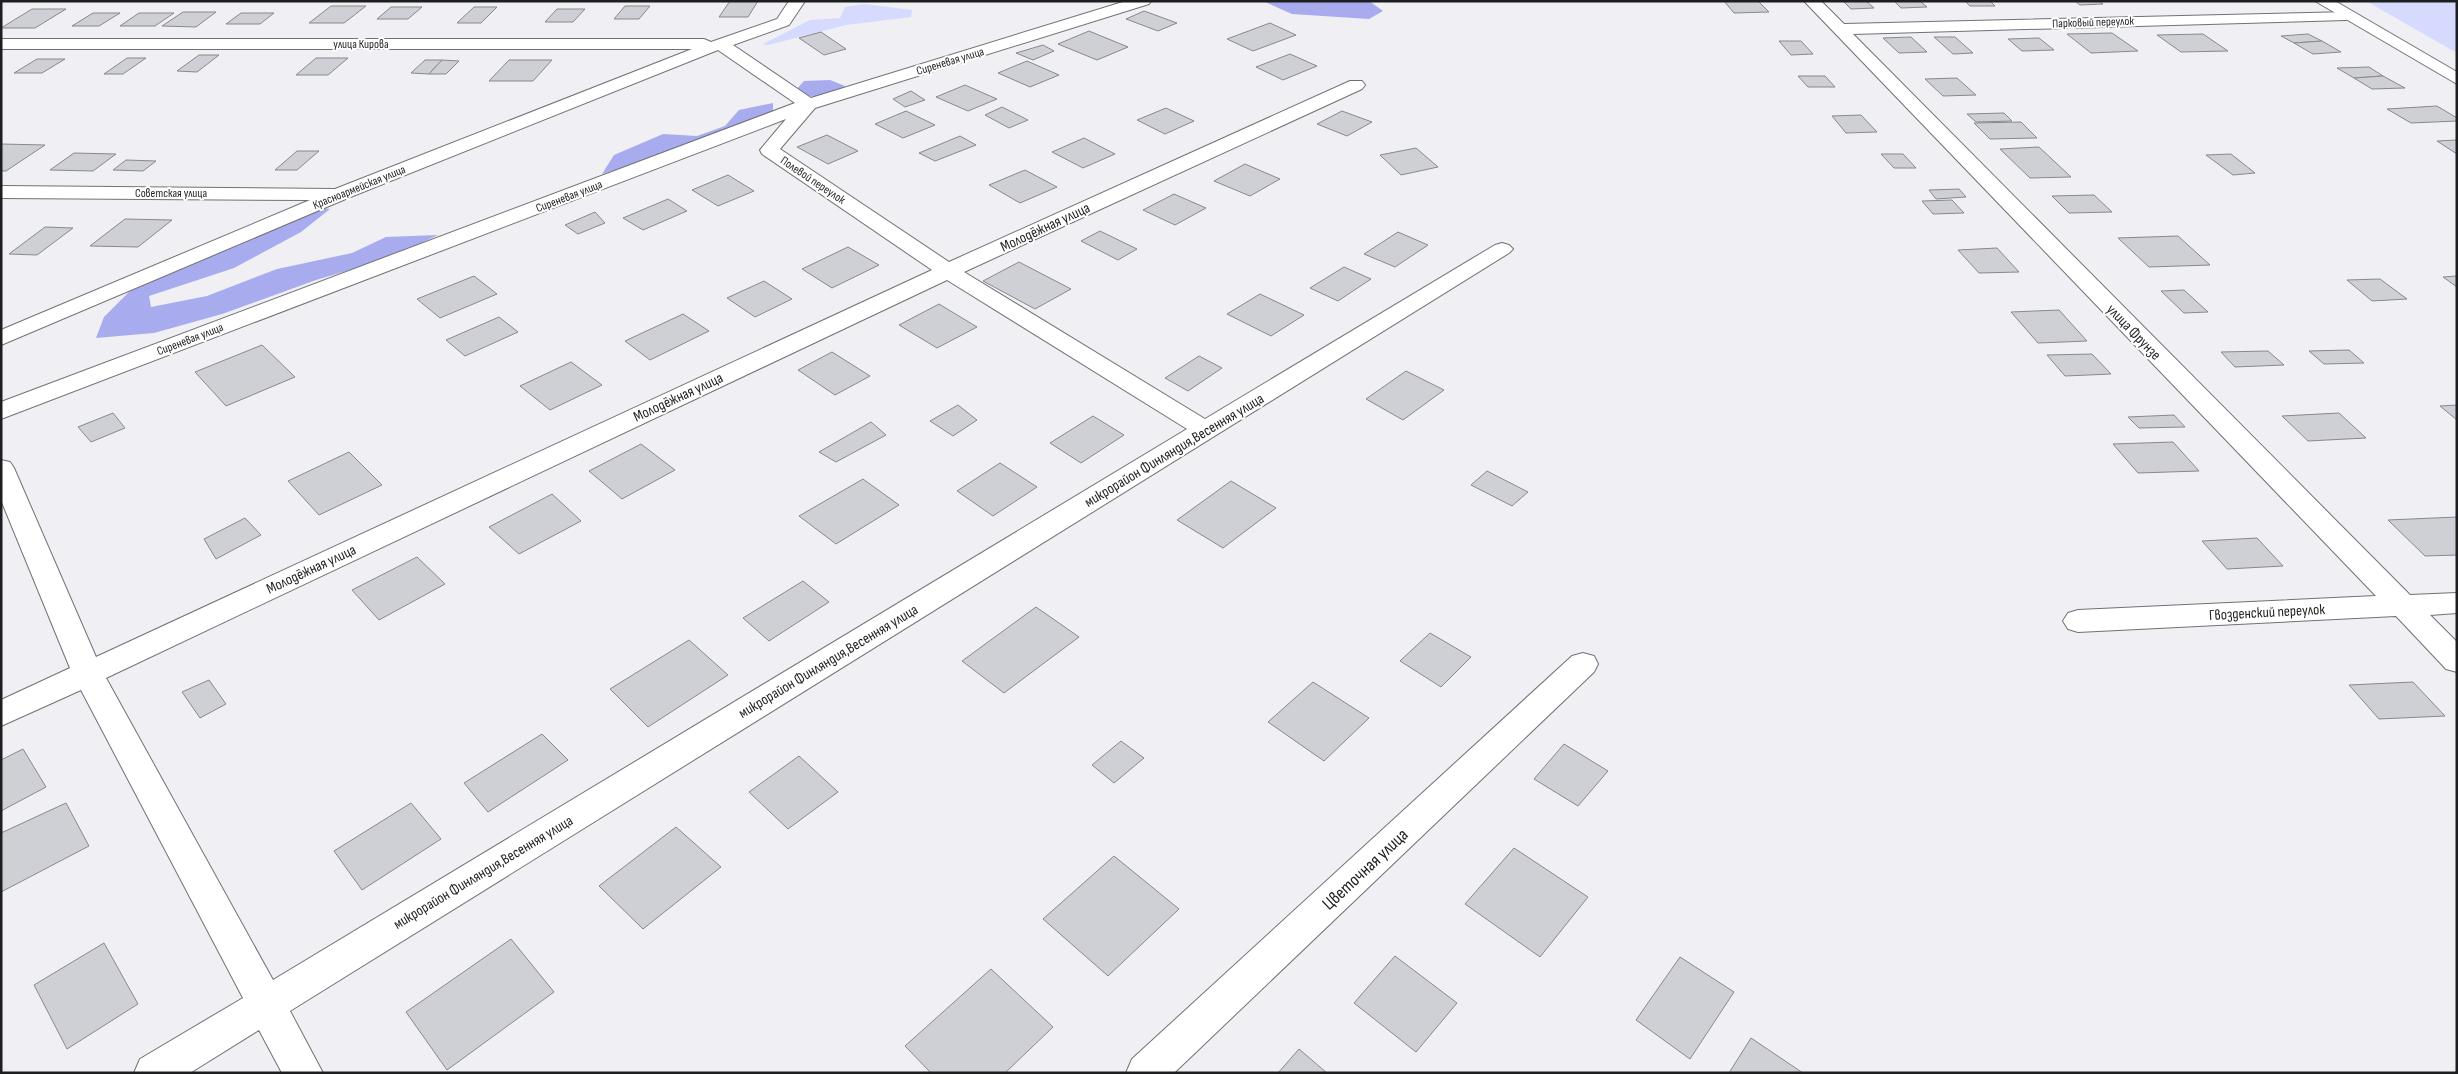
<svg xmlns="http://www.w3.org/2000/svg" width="2458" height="1074" viewBox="0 0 2458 1074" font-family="'Sofia Sans Condensed',sans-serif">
  <rect width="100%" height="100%" fill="#efeff4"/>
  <g fill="#d7daff">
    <path d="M2366,1H2457V53Z"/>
    <path d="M864,4L912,10L911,17L846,25L768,45L763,44L810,20L840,18L845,7Z"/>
  </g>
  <g fill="#a8acee">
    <path d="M1263,1H1369L1383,11L1369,19L1292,14Z"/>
    <path d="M830,80L845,86C829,101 813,99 795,91L804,81Z"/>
    <path d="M773,103V113L663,156L602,174L614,155L663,134L697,136L725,126L739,110Z"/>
    <path d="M314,207L330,209L301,232L234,268L149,296L151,307L207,296L277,269L352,253L386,237L438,235L390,258L316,280L222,314L154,333L96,338L104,317L131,290L238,238Z"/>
  </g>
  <g fill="#cfd0d5" stroke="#88898d">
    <path d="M730,1H758L748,17H719Z"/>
    <path d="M1724,1H1758L1769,12L1734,13Z"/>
    <path d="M1843,1H1866L1874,8L1851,9Z"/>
    <path d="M1894,1H1920L1927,7L1901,8Z"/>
    <path d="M1965,1H1990L1995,6H1970Z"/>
    <path d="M2075,1H2099L2103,4L2080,5Z"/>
    <path d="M331,6H366L344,23H309Z"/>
    <path d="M625,6H650L639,19H614Z"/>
    <path d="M391,7H422L408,19H377Z"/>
    <path d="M474,7H497L481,23H457Z"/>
    <path d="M32,9H66L35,28H1Z"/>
    <path d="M557,9H585L573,22H545Z"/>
    <path d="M1144,11L1177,23L1158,31L1126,19Z"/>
    <path d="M183,12H216L196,27L162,26Z"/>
    <path d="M93,13H120L99,26H72Z"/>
    <path d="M139,13H174L155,26H120Z"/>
    <path d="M241,13H274L260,24H226Z"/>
    <path d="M1270,23L1296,35L1253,51L1227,39Z"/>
    <path d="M1089,31L1128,47L1097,60L1058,44Z"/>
    <path d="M821,32L846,49L824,55L799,38Z"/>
    <path d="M2112,33L2138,51L2091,53L2067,34Z"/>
    <path d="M2203,34L2228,51L2181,52L2157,35Z"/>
    <path d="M2308,34L2322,41L2294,43L2281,36Z"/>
    <path d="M1911,37L1927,52L1899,53L1883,38Z"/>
    <path d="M1934,37H1955L1973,53L1953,54Z"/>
    <path d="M2039,38L2054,50L2022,51L2008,39Z"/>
    <path d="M1779,41H1801L1813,54L1791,55Z"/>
    <path d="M2322,41L2341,52L2313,54L2294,43Z"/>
    <path d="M1043,45L1054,51L1033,60L1016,53Z"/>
    <path d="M1290,54L1317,66L1283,80L1256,67Z"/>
    <path d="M199,55H219L197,72L177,71Z"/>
    <path d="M127,58H146L123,74H104Z"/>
    <path d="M316,58H348L328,75H296Z"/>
    <path d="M37,59H65L42,73H14Z"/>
    <path d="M425,60H442L429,74L411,73Z"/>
    <path d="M442,60L459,61L446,74H429Z"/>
    <path d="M509,60H552L533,81H489Z"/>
    <path d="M1027,61L1059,75L1030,87L998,73Z"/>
    <path d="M2369,67L2383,76L2354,78L2337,68Z"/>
    <path d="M1798,76H1825L1835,87H1808Z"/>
    <path d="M2383,76L2405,88L2372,89L2354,78Z"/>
    <path d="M1957,78L1976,95L1943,96L1925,79Z"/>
    <path d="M965,85L997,99L968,111L936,97Z"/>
    <path d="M911,91L925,100L905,107L893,99Z"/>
    <path d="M2437,106L2457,118V121L2411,123L2387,109Z"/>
    <path d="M1002,107L1028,120L1009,128L985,115Z"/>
    <path d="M1166,108L1194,121L1165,134L1137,120Z"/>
    <path d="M906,111L935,125L903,138L875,124Z"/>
    <path d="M1342,111L1372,122L1347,136L1317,124Z"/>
    <path d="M2004,113L2012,121L1976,122L1967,114Z"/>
    <path d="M1861,115L1877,132L1846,133L1832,116Z"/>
    <path d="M2021,122L2037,138L1990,139L1974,123Z"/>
    <path d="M827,135L858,151L828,164L797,147Z"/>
    <path d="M960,136L976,145L935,161L919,153Z"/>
    <path d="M1084,138L1115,154L1083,168L1052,152Z"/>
    <path d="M2457,140V154L2437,141Z"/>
    <path d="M1,144L45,145L6,171H1Z"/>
    <path d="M2039,147L2071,177L2030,178L2000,149Z"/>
    <path d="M1416,148L1438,167L1401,175L1380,155Z"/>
    <path d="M297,151H319L297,170H275Z"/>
    <path d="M74,153L116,154L93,171L50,170Z"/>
    <path d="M1881,154H1903L1916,168H1894Z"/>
    <path d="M2231,154L2255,173L2233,175L2206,155Z"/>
    <path d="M126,160L156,161L143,171L113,170Z"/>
    <path d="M1245,164L1280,179L1250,196L1214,181Z"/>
    <path d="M1025,170L1057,187L1020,203L989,185Z"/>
    <path d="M728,175L754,191L718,206L692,190Z"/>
    <path d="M1959,189L1966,197L1936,199L1929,190Z"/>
    <path d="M1174,194L1206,208L1175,225L1143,210Z"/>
    <path d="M2094,195L2112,212L2069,213L2052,196Z"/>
    <path d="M668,199L687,211L643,230L623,218Z"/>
    <path d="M1952,200L1964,213L1933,214L1922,201Z"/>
    <path d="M595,212L605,223L578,234L565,225Z"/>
    <path d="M125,219L172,220L138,247L90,246Z"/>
    <path d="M45,227L73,228L37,255L9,254Z"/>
    <path d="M1100,231L1137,249L1118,260L1081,241Z"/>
    <path d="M1398,232L1428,245L1395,267L1364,254Z"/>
    <path d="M2178,236L2210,265L2149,267L2118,238Z"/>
    <path d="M848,247L879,265L832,288L802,269Z"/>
    <path d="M1997,248L2019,272L1979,273L1958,250Z"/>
    <path d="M1019,262L1071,289L1035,309L983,281Z"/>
    <path d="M1344,267L1371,279L1338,301L1310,288Z"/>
    <path d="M474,276L497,294L440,318L417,299Z"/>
    <path d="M2457,276V287L2443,277Z"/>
    <path d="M2380,279L2407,299L2372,301L2347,280Z"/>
    <path d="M764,281L792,299L755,317L727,298Z"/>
    <path d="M2184,290L2208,312L2184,313L2161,291Z"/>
    <path d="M1260,294L1304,315L1271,336L1227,314Z"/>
    <path d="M939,304L977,327L937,348L899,325Z"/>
    <path d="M2059,310L2087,341L2038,343L2011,312Z"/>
    <path d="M683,314L709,331L650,360L625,341Z"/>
    <path d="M499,317L518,332L465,356L446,340Z"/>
    <path d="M262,345L295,377L226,406L195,372Z"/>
    <path d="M2349,350L2364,363L2324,364L2309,351Z"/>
    <path d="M2268,351L2284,365L2235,367L2221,352Z"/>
    <path d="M832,352L870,376L835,395L798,370Z"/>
    <path d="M2092,354L2111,374L2065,376L2047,355Z"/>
    <path d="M1199,356L1222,368L1188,391L1165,378Z"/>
    <path d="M571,362L602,385L550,410L520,386Z"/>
    <path d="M1406,371L1444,390L1403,420L1366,399Z"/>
    <path d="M958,405L977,420L953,436L930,421Z"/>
    <path d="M2457,405V420L2440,406Z"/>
    <path d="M113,413L125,428L91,442L78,427Z"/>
    <path d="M2339,413L2366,438L2308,441L2282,416Z"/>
    <path d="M2174,415L2185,427L2139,428L2128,417Z"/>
    <path d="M1093,416L1124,435L1081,463L1050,443Z"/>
    <path d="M871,422L886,435L836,462L819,452Z"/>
    <path d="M2173,442L2199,471L2138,473L2113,444Z"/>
    <path d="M641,444L675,470L622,499L589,471Z"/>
    <path d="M349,452L382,485L319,515L288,481Z"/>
    <path d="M1000,463L1037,487L993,516L957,491Z"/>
    <path d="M1487,471L1528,492L1512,506L1471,485Z"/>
    <path d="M863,479L899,505L836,544L799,516Z"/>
    <path d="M1231,481L1276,508L1223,548L1177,520Z"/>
    <path d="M552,494L581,521L519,554L489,527Z"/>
    <path d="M2457,517V555L2425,556L2388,520Z"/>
    <path d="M245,518L261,535L216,559L204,539Z"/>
    <path d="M2257,538L2283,566L2227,569L2202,541Z"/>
    <path d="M417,557L445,584L379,620L352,590Z"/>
    <path d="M803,581L829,602L769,641L743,618Z"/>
    <path d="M1036,607L1079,637L1004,693L962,661Z"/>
    <path d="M1430,633L1471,657L1441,687L1400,661Z"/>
    <path d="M689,640L728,675L648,727L610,689Z"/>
    <path d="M209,680L226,704L200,718L182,692Z"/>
    <path d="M1313,682L1369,718L1324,761L1268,722Z"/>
    <path d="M2413,682L2445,716L2379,719L2349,685Z"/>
    <path d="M542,734L568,760L488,812L464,783Z"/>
    <path d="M1121,741L1144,758L1114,783L1092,765Z"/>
    <path d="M1564,744L1608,771L1578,806L1534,779Z"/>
    <path d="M23,749L46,787L1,811V760Z"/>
    <path d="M799,756L838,792L788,829L749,792Z"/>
    <path d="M66,803L89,846L1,892V833Z"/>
    <path d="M411,803L441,839L362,890L334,851Z"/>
    <path d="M676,827L721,867L643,929L599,886Z"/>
    <path d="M1514,848L1588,897L1540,957L1465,904Z"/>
    <path d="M1114,856L1179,909L1108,976L1043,919Z"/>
    <path d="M511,939L554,992L447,1070L406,1012Z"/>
    <path d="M104,943L138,1004L67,1049L34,985Z"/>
    <path d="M1395,956L1457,1003L1416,1052L1354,1003Z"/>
    <path d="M1680,957L1734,992L1690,1059L1636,1020Z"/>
    <path d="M991,969L1053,1027L1005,1073H931L905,1046Z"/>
    <path d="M1751,1038L1803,1073H1729Z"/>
    <path d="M1299,1049L1327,1073H1278Z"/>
  </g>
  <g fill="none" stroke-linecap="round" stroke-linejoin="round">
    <g stroke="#717175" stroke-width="2">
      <g id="minor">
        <path d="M789,1H805L789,25L733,45L811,98L1126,1H1151L1149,4L815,108L780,149L949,262L1350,81H1362L1365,85L1362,89L964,272L1205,419L1495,245L1502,243L1509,245L1513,249L1509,253L290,1011L323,1073H282L259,1030L190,1073H134L140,1059L243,998L81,690L1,726V700L70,668L1,500V460L10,462L14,468L96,657L932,270L762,154L760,150L786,119L1,419V402L795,103L718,50L348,198L1,345V330L310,200L1,198V186L335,189L692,49H1V39H704L711,42L777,19ZM947,280L1187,429L273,980L106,678Z"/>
        <path d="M1804,1H1821L1844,24L2352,12L2354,15L2346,20L1853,34L2410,595L2457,593V613L2430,615L2457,642V672L2446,669L2396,616L2078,632L2068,629L2063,621L2068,613L2078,610L2376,596Z"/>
        <path d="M1583,653L1594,656L1598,664L1594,672L1174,1073H1126L1132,1059L1572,656Z"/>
      </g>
    </g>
    <g stroke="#717175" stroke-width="2">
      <path id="major" d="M2315,1H2335L2457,72V84Z"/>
    </g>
    <use href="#minor" fill="#fff" fill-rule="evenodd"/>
    <use href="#major" fill="#fff" fill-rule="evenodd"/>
  </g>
  <g text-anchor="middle" stroke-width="4" stroke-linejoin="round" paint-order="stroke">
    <g font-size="12" fill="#1d1e1f" stroke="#fff">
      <text transform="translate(2093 22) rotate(-2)" y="4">Парковый переулок</text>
      <text x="361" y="48">улица Кирова</text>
      <text transform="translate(950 61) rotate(-17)" y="4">Сиреневая улица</text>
      <text transform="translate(813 180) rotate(34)" y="4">Полевой переулок</text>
      <text transform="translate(359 187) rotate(-22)" y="4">Красноармейская улица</text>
      <text x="171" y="197">Советская улица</text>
      <text transform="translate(569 196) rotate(-21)" y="4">Сиреневая улица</text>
      <text transform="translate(190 339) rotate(-21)" y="4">Сиреневая улица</text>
    </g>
    <g font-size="15" fill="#1d1e1f" stroke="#fff">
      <text transform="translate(1045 227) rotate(-25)" y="5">Молодёжная улица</text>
      <text transform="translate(2134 332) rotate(46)" y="5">улица Фрунзе</text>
      <text transform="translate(678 397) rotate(-25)" y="5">Молодёжная улица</text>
      <text transform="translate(1174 450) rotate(-31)" y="5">микрорайон Финляндия,Весенняя улица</text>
      <text transform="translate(311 569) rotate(-25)" y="5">Молодёжная улица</text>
      <text transform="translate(2267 612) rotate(-3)" y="5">Гвозденский переулок</text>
      <text transform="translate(828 661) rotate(-31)" y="5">микрорайон Финляндия,Весенняя улица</text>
      <text transform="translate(483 872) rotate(-31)" y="5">микрорайон Финляндия,Весенняя улица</text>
    </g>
    <g font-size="18" fill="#1d1e1f" stroke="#fff">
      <text transform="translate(1365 869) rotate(-43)" y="6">Цветочная улица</text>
    </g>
  </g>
  <rect width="2458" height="1074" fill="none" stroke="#1d1e1f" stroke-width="5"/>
</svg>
